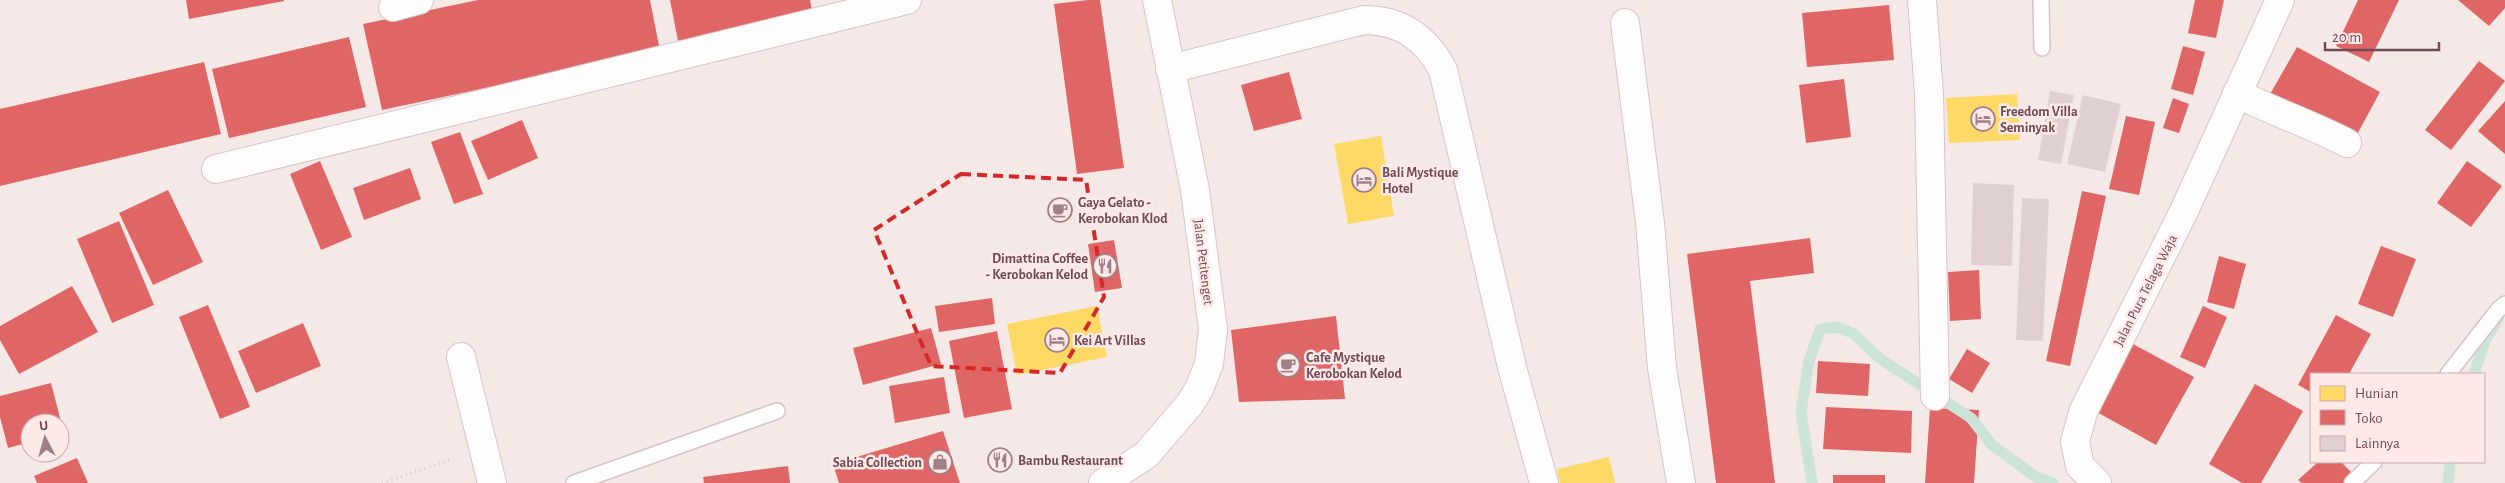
<svg xmlns="http://www.w3.org/2000/svg" width="2505" height="483" viewBox="0 0 2505 483" font-family="'Alegreya Sans',sans-serif">
  <rect width="100%" height="100%" fill="#f5e9e8"/>
  <g fill="#ffd966">
    <path d="M2017,94L2020,140L1949,143L1946,98Z"/>
    <path d="M1381,136L1394,216L1348,224L1334,144Z"/>
    <path d="M1097,306L1107,357L1017,375L1007,324Z"/>
    <path d="M1609,457L1615,483H1560L1557,469Z"/>
  </g>
  <g fill="#e06666">
    <path d="M186,0H284V1L189,19Z"/>
    <path d="M478,0H650L660,51L382,110L363,24Z"/>
    <path d="M670,0H810L813,15L678,41Z"/>
    <path d="M1088,0H1100L1124,168L1077,174L1054,4Z"/>
    <path d="M2195,0H2224L2216,38L2188,33Z"/>
    <path d="M2358,0H2399L2369,62L2336,46Z"/>
    <path d="M2458,0H2505V8L2489,26Z"/>
    <path d="M1889,5L1894,60L1807,67L1802,13Z"/>
    <path d="M349,37L366,107L229,138L212,69Z"/>
    <path d="M2183,46L2205,52L2193,95L2171,89Z"/>
    <path d="M2297,47L2380,92L2354,140L2270,94Z"/>
    <path d="M2479,61L2505,81L2451,150L2425,130Z"/>
    <path d="M204,62L221,134L0,186V109Z"/>
    <path d="M1289,72L1302,119L1254,131L1241,85Z"/>
    <path d="M1844,79L1851,137L1806,143L1799,85Z"/>
    <path d="M2173,98L2189,104L2179,133L2163,128Z"/>
    <path d="M2505,101V154L2478,131Z"/>
    <path d="M2126,116L2155,122L2139,195L2109,189Z"/>
    <path d="M522,120L538,158L488,180L471,141Z"/>
    <path d="M460,132L483,194L454,204L431,142Z"/>
    <path d="M320,161L352,237L321,250L290,174Z"/>
    <path d="M2467,161L2502,186L2471,227L2437,203Z"/>
    <path d="M410,168L421,199L364,220L353,188Z"/>
    <path d="M168,190L203,262L153,285L119,213Z"/>
    <path d="M2082,191L2106,196L2070,366L2046,361Z"/>
    <path d="M119,221L154,305L112,323L77,239Z"/>
    <path d="M1810,238L1814,273L1750,281L1775,483H1716L1687,254Z"/>
    <path d="M1114,240L1122,288L1095,292L1088,244Z"/>
    <path d="M2381,246L2416,259L2393,317L2358,304Z"/>
    <path d="M2219,256L2246,264L2234,309L2207,302Z"/>
    <path d="M1979,270L1981,319L1950,321L1948,272Z"/>
    <path d="M72,286L98,332L19,374L0,340V326Z"/>
    <path d="M992,298L995,324L939,332L935,306Z"/>
    <path d="M208,305L250,407L220,419L179,317Z"/>
    <path d="M2203,306L2227,317L2205,368L2180,357Z"/>
    <path d="M2336,315L2371,334L2349,374H2311V392L2298,385Z"/>
    <path d="M1336,316L1345,399L1239,402L1231,330Z"/>
    <path d="M303,323L321,366L256,393L238,351Z"/>
    <path d="M931,328L941,364L863,385L853,348Z"/>
    <path d="M997,331L1012,409L964,418L949,341Z"/>
    <path d="M2133,344L2194,377L2156,445L2095,411Z"/>
    <path d="M1967,349L1990,363L1972,393L1949,379Z"/>
    <path d="M1818,361L1870,364L1868,396L1816,393Z"/>
    <path d="M944,377L950,413L895,423L889,386Z"/>
    <path d="M51,383L64,433L60,434V423H30V442L8,448L0,417V396Z"/>
    <path d="M2255,384L2303,411L2261,483H2242L2209,464Z"/>
    <path d="M1826,407L1912,411L1911,453L1823,449Z"/>
    <path d="M1930,408L1979,410L1974,483H1925Z"/>
    <path d="M943,431L960,483H839L833,464Z"/>
    <path d="M77,458L88,483H37L34,476Z"/>
    <path d="M2318,462H2341L2356,477L2350,483H2302L2298,480Z"/>
    <path d="M788,466L790,483H704L703,477Z"/>
    <rect x="1833" y="475" width="52" height="8"/>
  </g>
  <g fill="none" stroke-linecap="round" stroke-linejoin="round">
    <g stroke="#cbe4d7" stroke-width="11">
      <path d="M2474,374L2485,341L2498,319"/>
      <path d="M1812,483L1801,412L1809,361L1820,329L1838,327L1854,334L1879,358L1971,418L1992,445L2036,477L2053,483"/>
      <path d="M2448,483L2450,462"/>
    </g>
  </g>
  <g fill="#e1d0d2">
    <path d="M2050,91L2074,95L2061,164L2038,160Z"/>
    <path d="M2083,95L2121,104L2105,172L2067,164Z"/>
    <path d="M1973,183L2014,185L2012,266L1971,265Z"/>
    <path d="M2022,198L2049,199L2043,341L2016,340Z"/>
  </g>
  <g fill="none" stroke-linecap="round" stroke-linejoin="round">
    <g stroke="#d3c4c6" stroke-width="18">
      <g id="service">
        <path d="M2041,0L2042,48"/>
        <path d="M2448,374L2498,310L2505,304"/>
        <path d="M574,483L777,411"/>
        <path d="M2352,483L2374,462"/>
      </g>
    </g>
    <g stroke="#d3c4c6" stroke-width="30">
      <g id="minor">
        <path d="M1922,0L1929,94L1935,396"/>
        <path d="M393,7L419,0"/>
        <path d="M1625,23L1650,223L1662,368L1681,483"/>
        <path d="M1170,69L1364,20C1401,20 1426,38 1443,70L1512,367L1544,483"/>
        <path d="M2237,93C2273,112 2311,124 2347,143"/>
        <path d="M216,169L907,0"/>
        <path d="M461,357L492,483"/>
        <path d="M2097,483L2080,466L2075,442L2083,412L2184,211L2280,0"/>
      </g>
    </g>
    <g stroke="#d6c5c6" stroke-width="30">
      <path id="secondary" d="M1103,483L1146,455L1189,405L1199,389L1209,364L1213,329L1195,190L1157,0"/>
    </g>
    <path stroke="#d5cacc" stroke-width="3" stroke-dasharray="1 4" stroke-linecap="butt" d="M382,483L452,459"/>
    <use href="#service" stroke="#fefcfc" stroke-width="15"/>
    <use href="#minor" stroke="#fefcfc" stroke-width="28"/>
    <use href="#secondary" stroke="#fefcfc" stroke-width="28"/>
  </g>
  <path fill="none" stroke="#d62828" stroke-width="4" stroke-dasharray="10 6" stroke-linejoin="round" d="M961,174L1086,180L1104,297L1060,373L931,366L874,230Z"/>
  <defs>
    <g id="hotel-ring" transform="scale(1.25)"><circle r="9.5" fill="#fee9e9" stroke="#9f8287" stroke-width="1.5"/><path d="M-6-4.5h1.5V1H6V5H4.5V3h-9V5H-6ZM-4 0a1.8 1.8 0 1 1 3.6 0ZM.5 0V-2.5h3Q6-2.5 6 0Z" fill="#9f8287"/></g>
    <g id="cafe-ring" transform="scale(1.25)"><circle r="9.5" fill="#fee9e9" stroke="#9f8287" stroke-width="1.5"/><path d="M-5.5-4.5H6V0H3Q3 3.5 0 3.5H-2.5Q-5.5 3.5-5.5 0ZM3-3.2v2h1.7v-2ZM-6 4.5H4V6H-6Z" fill="#9f8287"/></g>
    <g id="restaurant-ring" transform="scale(1.25)"><circle r="9.5" fill="#fee9e9" stroke="#9f8287" stroke-width="1.5"/><path d="M-5-6h1v4h1v-4h1v4h1v-4h1v5L-1.5 .5V6h-2V.5L-5-1ZM5-6V6H3V1.5H1.5Q1.5-4 5-6Z" fill="#9f8287"/></g>
    <g id="shop-ring" transform="scale(1.25)"><circle r="9.5" fill="#fee9e9" stroke="#9f8287" stroke-width="1.5"/><path d="M-5-2.5h2.3a2.7 3.5 0 0 1 5.4 0H5L5.5 6h-11ZM-1.5-2.5h3a1.5 2.3 0 0 0-3 0Z" fill="#9f8287"/></g>
  </defs>
  <g fill-rule="evenodd">
    <use href="#hotel-ring" x="1983" y="119"/>
    <use href="#hotel-ring" x="1364" y="180"/>
    <use href="#cafe-ring" x="1060" y="210"/>
    <use href="#restaurant-ring" x="1105" y="266"/>
    <use href="#hotel-ring" x="1057" y="340"/>
    <use href="#cafe-ring" x="1288" y="365"/>
    <use href="#restaurant-ring" x="1000" y="460"/>
    <use href="#shop-ring" x="940" y="462"/>
  </g>
  <g text-anchor="middle" stroke-width="5" stroke-linejoin="round" paint-order="stroke">
    <g font-size="14" font-weight="bold" fill="#714b53" stroke="#fee9e9" text-anchor="start">
      <text x="2000" y="116">Freedom Villa<tspan x="2000" dy="16">Seminyak</tspan></text>
      <text x="1382" y="177">Bali Mystique<tspan x="1382" dy="16">Hotel</tspan></text>
      <text x="1078" y="207">Gaya Gelato -<tspan x="1078" dy="16">Kerobokan Klod</tspan></text>
      <text x="1088" y="263" text-anchor="end">Dimattina Coffee<tspan x="1088" dy="16">- Kerobokan Kelod</tspan></text>
      <text x="1074" y="345">Kei Art Villas</text>
      <text x="1306" y="362">Cafe Mystique<tspan x="1306" dy="16">Kerobokan Kelod</tspan></text>
      <text x="1018" y="465">Bambu Restaurant</text>
      <text x="922" y="467" text-anchor="end">Sabia Collection</text>
    </g>
    <g font-size="14" fill="#714b53" stroke="#fee9e9">
      <text transform="translate(1204 262) rotate(83)" y="5">Jalan Petitenget</text>
      <text transform="translate(2145 290) rotate(-63)" y="5">Jalan Pura Telaga Waja</text>
    </g>
  </g>
  <rect x="2310" y="373" width="175" height="90" fill="#fee9e9" stroke="#c6aaad"/>
  <rect x="2320" y="386" width="25" height="15" fill="#ffd966" stroke="#c6aaad"/>
  <text x="2355" y="398" font-size="15" fill="#714b53">Hunian</text>
  <rect x="2320" y="410" width="25" height="15" fill="#e06666" stroke="#c6aaad"/>
  <text x="2355" y="423" font-size="15" fill="#714b53">Toko</text>
  <rect x="2320" y="436" width="25" height="15" fill="#e1d0d2" stroke="#c6aaad"/>
  <text x="2355" y="448" font-size="15" fill="#714b53">Lainnya</text>
  <g transform="translate(45 438) rotate(354)"><circle r="24" fill="#fee9e9" stroke="#c6aaad"/>
  <path d="M0-4L9 19L0 12L-9 19Z" fill="#9f8287"/>
  <text y="-8" font-size="14" font-weight="bold" text-anchor="middle" fill="#714b53">U</text>
  </g>
  <path d="M2325 42v8h114v-8" fill="none" stroke="#714b53" stroke-width="2.5"/>
  <text x="2332" y="42" font-size="15" fill="#714b53" stroke="#fee9e9" stroke-width="4" paint-order="stroke">20 m</text>
</svg>
